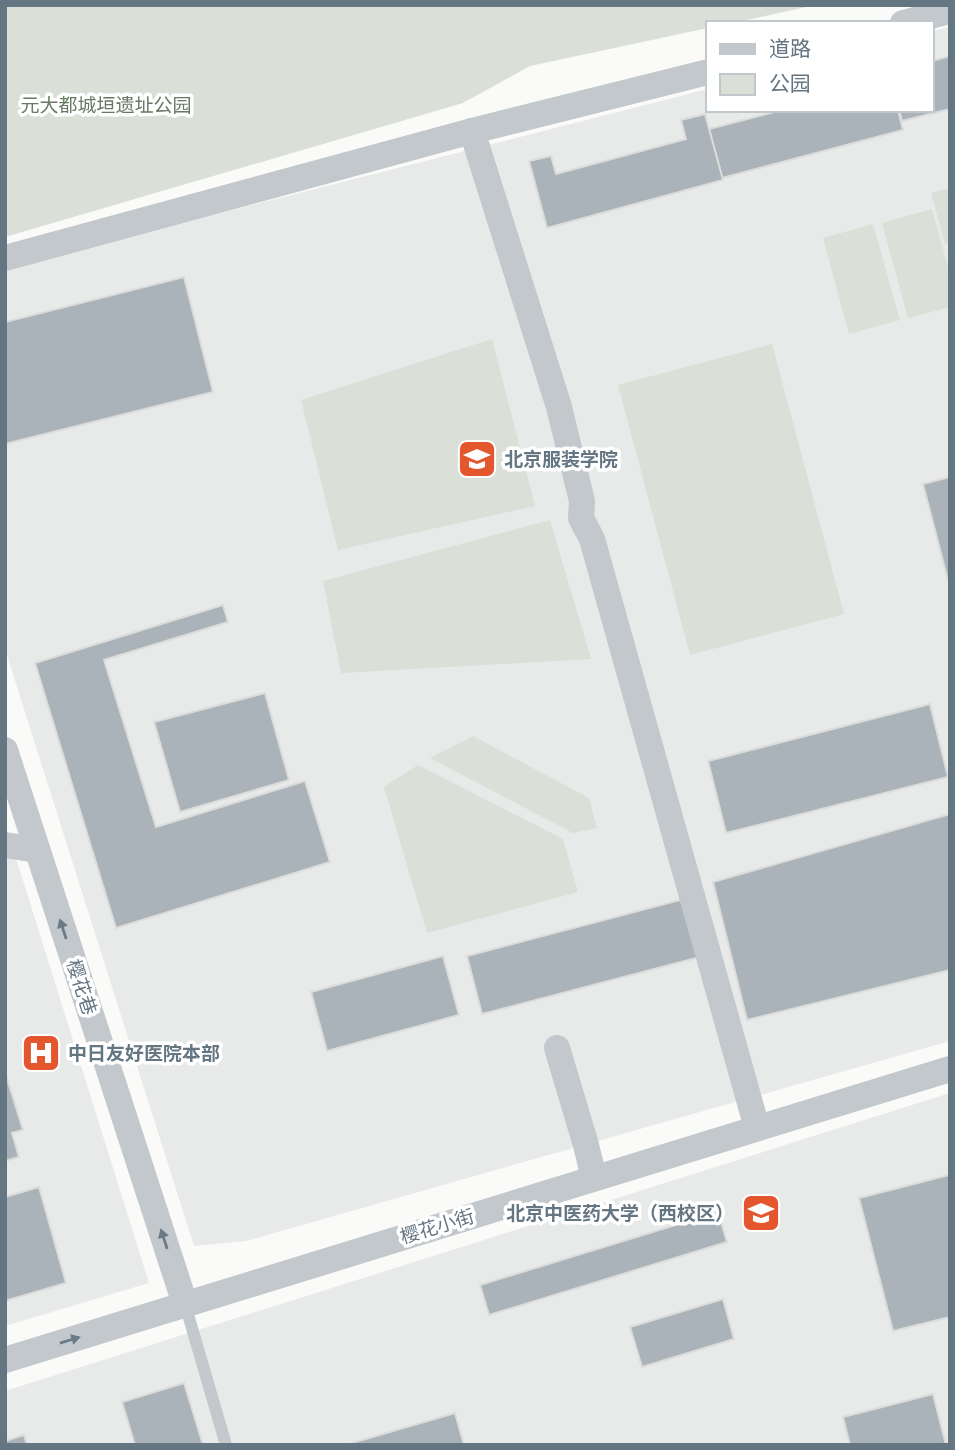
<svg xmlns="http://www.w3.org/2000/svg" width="955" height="1450" viewBox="0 0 955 1450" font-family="'DejaVu Sans','Noto Sans SC',sans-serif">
  <rect width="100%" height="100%" fill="#fafaf8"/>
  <g fill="#e8e9e9">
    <path d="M950,27V1041L246,1241L194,1246L5,649V268L708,89V110H932V31Z"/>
    <path d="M5,823L149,1283L5,1326Z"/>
    <path d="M950,1093V1445H5V1391Z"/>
  </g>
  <g fill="#dadfd7">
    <path d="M5,5H815L733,23H708V28L530,66L463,103L5,237Z"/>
    <path d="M950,188V242L945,244L931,193Z"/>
    <path d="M932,209L950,274V307L908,318L882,223Z"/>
    <path d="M873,224L900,320L849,334L823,238Z"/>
    <path d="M492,339L535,506L338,550L301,400Z"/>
    <path d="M772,344L844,614L690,655L618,385Z"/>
    <path d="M550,520L591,659L341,673L323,581Z"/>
    <path d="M473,736L589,798L597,828L573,833L430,758Z"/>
    <path d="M418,765L563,839L578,892L427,933L384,787Z"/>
  </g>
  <g fill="#aab3b9" stroke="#dcdcda" stroke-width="2">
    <path d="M950,56V109L902,121L899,110H932V61Z"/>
    <path d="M782,110H898L903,130L722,178L709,129Z"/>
    <path d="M705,114L723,180L547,228L529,161L551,156L556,174L686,139L681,120Z"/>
    <path d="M184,277L213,392L5,444V322Z"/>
    <path d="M950,477V588L923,484Z"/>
    <path d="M223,605L228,622L104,660L156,827L305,781L330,862L116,928L35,663Z"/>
    <path d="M265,693L289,780L180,812L154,722Z"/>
    <path d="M930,704L948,777L726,833L708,761Z"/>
    <path d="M950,814V970L747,1020L713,882Z"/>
    <path d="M703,894L719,952L482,1014L467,956Z"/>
    <path d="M443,956L459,1015L327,1051L311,992Z"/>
    <path d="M5,1072L23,1130L12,1133L19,1157L5,1161Z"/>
    <path d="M949,1175L950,1317L893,1331L859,1198Z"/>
    <path d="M39,1187L66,1283L5,1301V1197Z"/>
    <path d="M718,1212L727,1242L489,1315L480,1285Z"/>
    <path d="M723,1299L734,1339L642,1367L630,1327Z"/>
    <path d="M184,1383L203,1445H135L122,1402Z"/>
    <path d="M933,1394L946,1445H850L843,1417Z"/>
    <path d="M455,1413L464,1445H345Z"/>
    <path d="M24,1435L27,1445H5V1441Z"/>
  </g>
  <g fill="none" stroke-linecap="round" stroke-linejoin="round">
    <path stroke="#c3c8cc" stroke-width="12" d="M185,1304L226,1445"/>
    <g stroke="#c3c8cc" stroke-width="26">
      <path d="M903,23L950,11"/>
      <path d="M472,131L559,407L582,501L581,518L592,539L757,1128"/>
      <path d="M5,258L472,131L708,72"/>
      <path d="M5,750L185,1304"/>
      <path d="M5,845L37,850"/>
      <path d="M557,1048L586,1145L594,1178"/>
      <path d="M5,1360L950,1069"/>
    </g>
  </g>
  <defs><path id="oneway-solid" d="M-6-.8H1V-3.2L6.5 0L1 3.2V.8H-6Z" transform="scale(1.75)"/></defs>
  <g fill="#6a7a87">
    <use href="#oneway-solid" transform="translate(63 929) rotate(-108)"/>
    <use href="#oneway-solid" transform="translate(164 1239) rotate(-108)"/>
    <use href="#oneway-solid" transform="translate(70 1340) rotate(-17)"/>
  </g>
  <defs>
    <g id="university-square" transform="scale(2.0125)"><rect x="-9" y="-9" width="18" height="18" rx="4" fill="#e4572e" stroke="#fff"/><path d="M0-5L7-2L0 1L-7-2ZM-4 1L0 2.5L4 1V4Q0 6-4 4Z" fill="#fff"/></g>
    <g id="hospital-square" transform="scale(2.0125)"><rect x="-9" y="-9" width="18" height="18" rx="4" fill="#e4572e" stroke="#fff"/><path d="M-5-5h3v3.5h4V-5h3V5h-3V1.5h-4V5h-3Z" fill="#fff"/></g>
  </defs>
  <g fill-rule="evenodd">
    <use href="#university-square" x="477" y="459"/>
    <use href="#hospital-square" x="41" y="1053"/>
    <use href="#university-square" x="761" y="1213"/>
  </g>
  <g text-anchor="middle" stroke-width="7" stroke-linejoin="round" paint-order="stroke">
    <g font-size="19" fill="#687a64" stroke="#fff">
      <text x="106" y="112">元大都城垣遗址公园</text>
    </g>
    <g font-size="19" font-weight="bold" fill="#657683" stroke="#fff" text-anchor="start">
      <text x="504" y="466">北京服装学院</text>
      <text x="68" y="1060">中日友好医院本部</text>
      <text x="734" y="1220" text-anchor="end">北京中医药大学（西校区）</text>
    </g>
    <g font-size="19" fill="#657683" stroke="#fff">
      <text transform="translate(82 987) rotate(72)" y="7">樱花巷</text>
      <text transform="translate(437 1226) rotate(-17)" y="7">樱花小街</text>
    </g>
  </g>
  <rect width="955" height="1450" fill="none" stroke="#657683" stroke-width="14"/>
  <rect x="706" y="21" width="228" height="91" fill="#ffffff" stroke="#c1c8cd" stroke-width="2"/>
  <rect x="720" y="44" width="35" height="10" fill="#c3c8cc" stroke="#c1c8cd" stroke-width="2"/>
  <text x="769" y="56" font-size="21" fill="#657683">道路</text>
  <rect x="720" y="74" width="35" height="21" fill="#dadfd7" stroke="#c1c8cd" stroke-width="2"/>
  <text x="769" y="91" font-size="21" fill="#657683">公园</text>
</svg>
